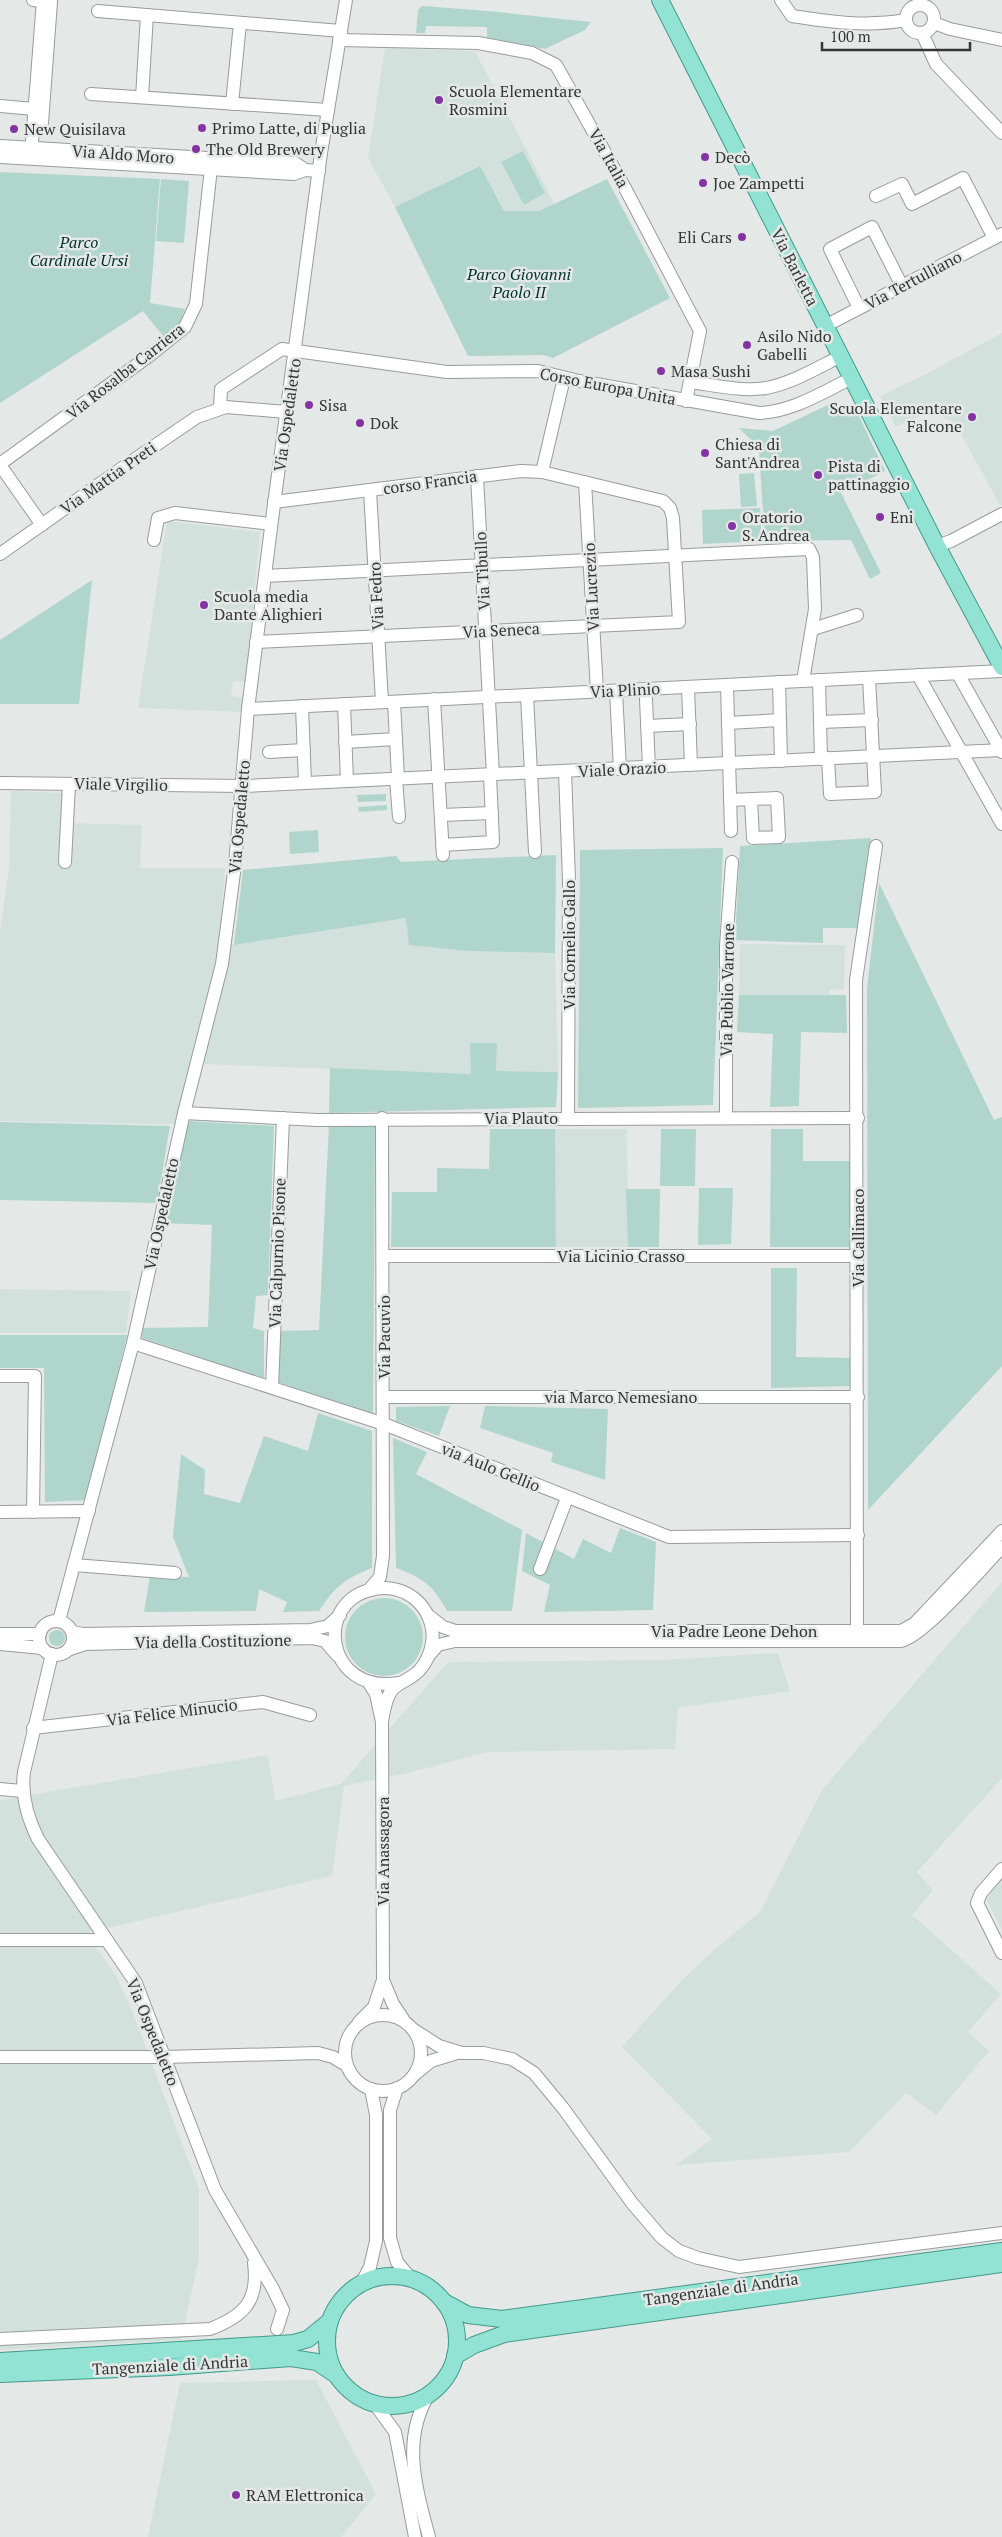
<svg xmlns="http://www.w3.org/2000/svg" width="1002" height="2537" viewBox="0 0 1002 2537" font-family="'PT Serif',serif">
  <rect width="100%" height="100%" fill="#e4e8e7"/>
  <g fill="#d3e1dd">
    <path d="M385,48L475,51L555,205L539,211H503L479,166L395,207L368,158Z"/>
    <path d="M1002,333V505H1000L955,423L931,411L896,427L880,396L928,373Z"/>
    <path d="M167,521L260,532L246,682L233,681L231,696L244,698L242,712L138,708Z"/>
    <path d="M11,791L66,793L64,823L142,825L140,868H225L219,942L234,945L407,918L410,945L468,951L555,953L558,1072L496,1071L497,1043L471,1074L202,1064L188,1121L175,1124H155L0,1121V931L9,868Z"/>
    <path d="M740,944L845,945L844,989L830,990L829,995H739Z"/>
    <path d="M555,1129H627L628,1247H556Z"/>
    <path d="M0,1289L131,1291L126,1333H0Z"/>
    <path d="M1002,1582V1778L917,1872L933,1890L912,1915L1001,1994L968,2032L989,2051L936,2115L906,2093L849,2152L676,2165L712,2139L622,2047L682,1980L713,1951L760,1912L822,1790Z"/>
    <path d="M778,1653L790,1691L678,1708L675,1749L487,1752L404,1774L344,1786L332,1876L86,1933L116,1976L131,2008L199,2189V2258L181,2340L0,2350V1800L268,1755L275,1801L341,1784L448,1662L663,1660Z"/>
    <path d="M1002,1881V1930L986,1899Z"/>
    <path d="M316,2380L376,2494L341,2537H148L180,2383Z"/>
  </g>
  <g fill="#b0d5cc">
    <path d="M422,6L488,11L591,22L585,30L545,49L487,38V27L426,26L425,33H416L418,10Z"/>
    <path d="M523,151L545,193L524,205L501,162Z"/>
    <path d="M480,166L504,211H539L607,179L670,298L553,358L543,355L468,356L395,207Z"/>
    <path d="M0,172L160,179L150,303L185,309L178,326L164,337L143,311L0,403Z"/>
    <path d="M161,179L189,181L184,243L156,241Z"/>
    <path d="M828,405L859,416L885,471L841,493L881,573L870,579L851,540L765,541L759,451L750,439L739,428L773,431Z"/>
    <path d="M754,473L757,506L741,507L739,474Z"/>
    <path d="M760,508L762,541L703,544L702,510Z"/>
    <path d="M92,580L79,704H0V640Z"/>
    <path d="M386,794V801L358,802L357,795Z"/>
    <path d="M387,805V810L359,812L358,807Z"/>
    <path d="M318,830L319,852L290,854L289,832Z"/>
    <path d="M871,838L858,928H823V943L735,940L740,846Z"/>
    <path d="M723,848L713,1105L578,1108L580,850Z"/>
    <path d="M556,855L555,953L468,951L409,945L406,918L234,945L243,870L396,856L401,862Z"/>
    <path d="M879,883L994,1120L1002,1117V1366L868,1510L867,988Z"/>
    <path d="M739,995H846L847,1033L801,1032L799,1106L770,1107L773,1034L737,1032Z"/>
    <path d="M470,1043H497L496,1071L558,1072L556,1107L329,1113L330,1068L471,1074Z"/>
    <path d="M188,1121L274,1126L268,1295L256,1296L253,1328L264,1331V1378L142,1338L143,1328L208,1327L212,1225L164,1223Z"/>
    <path d="M0,1122L170,1126L157,1203L0,1200Z"/>
    <path d="M329,1124L375,1125L373,1416L278,1382L280,1331L319,1330Z"/>
    <path d="M490,1129H555L556,1247H391L392,1192H437V1168L489,1169Z"/>
    <path d="M661,1129H696L695,1186H660Z"/>
    <path d="M771,1129H803V1161H851L850,1247H770Z"/>
    <path d="M699,1188H733L731,1244L698,1245Z"/>
    <path d="M626,1189H660L659,1247H628Z"/>
    <path d="M771,1268H797L796,1357L851,1358V1386L771,1388Z"/>
    <path d="M0,1335H127L87,1500L45,1502L44,1368H0Z"/>
    <path d="M450,1406L439,1436L396,1421V1407Z"/>
    <path d="M485,1406L608,1409L605,1480L551,1462L553,1453L480,1428Z"/>
    <path d="M318,1413L372,1431V1568C344,1579 335,1587 319,1611L283,1612L287,1602L259,1589L256,1611L144,1612L150,1576L189,1577L173,1537L181,1454L205,1470L204,1494L240,1503L264,1436L308,1451Z"/>
    <path d="M393,1438L427,1452L416,1474L522,1530L512,1611H447C433,1585 423,1578 396,1568Z"/>
    <path d="M620,1528L656,1542L653,1610L544,1612L550,1585L522,1571L526,1533L574,1559L583,1539L611,1553Z"/>
    <circle cx="384" cy="1637" r="39"/>
    <circle cx="57" cy="1638" r="8"/>
  </g>
  <g fill="none" stroke-linecap="round" stroke-linejoin="round">
    <g stroke="#989c9b" stroke-width="14">
      <g id="minor">
        <path d="M781,0L792,16C830,22 867,27 906,20"/>
        <circle cx="920" cy="19" r="14"/>
        <path d="M98,11L341,31"/>
        <path d="M934,23L950,29L1002,40"/>
        <path d="M922,33L936,64L1002,133"/>
        <path d="M339,40L478,43L532,53L556,65L626,190L700,331L686,401"/>
        <path d="M91,94L328,110"/>
        <path d="M142,97L147,15"/>
        <path d="M232,104L240,23"/>
        <path d="M0,106L34,109"/>
        <path d="M33,127L42,123L51,2L33,0"/>
        <path d="M0,146L295,163L305,170"/>
        <path d="M31,155L43,0"/>
        <path d="M0,157L294,174L305,170L319,171"/>
        <path d="M876,196L902,184L912,204L963,178L994,238"/>
        <path d="M859,308L830,249L872,227L902,286"/>
        <path d="M825,326L1002,234"/>
        <path d="M690,382C714,385 742,392 766,388C792,383 817,368 841,356"/>
        <path d="M220,408L221,389L282,349L447,372L538,371L579,381L759,413C792,412 823,392 852,378"/>
        <path d="M0,464L149,356L185,327L196,304L212,159"/>
        <path d="M0,465L42,525"/>
        <path d="M542,472L564,378"/>
        <path d="M477,476L493,775"/>
        <path d="M585,482L597,691"/>
        <path d="M370,490L382,702"/>
        <path d="M154,540L158,518L175,513L271,524"/>
        <path d="M937,546L951,541L1002,514"/>
        <path d="M0,554L128,464L197,417L226,407L286,412"/>
        <path d="M265,576L809,549L813,557L815,609L803,681"/>
        <path d="M813,629L857,615"/>
        <path d="M256,642L679,622L673,518L670,508L663,501L542,472L521,471L274,502"/>
        <path d="M958,674L1002,752"/>
        <path d="M918,675L1002,824"/>
        <path d="M819,680L821,759"/>
        <path d="M779,682L781,761"/>
        <path d="M727,685L731,831"/>
        <path d="M688,687L691,765"/>
        <path d="M616,691L620,769"/>
        <path d="M527,695L535,852"/>
        <path d="M434,699L443,855"/>
        <path d="M646,699L649,768"/>
        <path d="M394,702L398,778"/>
        <path d="M344,704L347,781"/>
        <path d="M302,706L305,783"/>
        <path d="M248,709L1002,671"/>
        <path d="M820,722L872,720"/>
        <path d="M728,723L780,720"/>
        <path d="M647,726L690,724"/>
        <path d="M345,742L396,739"/>
        <path d="M269,752L304,750"/>
        <path d="M828,758L830,794L875,792L869,678"/>
        <path d="M565,771L569,880L568,1118"/>
        <path d="M396,779L399,817"/>
        <path d="M0,783L243,786L1002,750"/>
        <path d="M730,800L777,798L779,837L753,838L751,800"/>
        <path d="M441,815L492,813"/>
        <path d="M442,845L493,842L490,775"/>
        <path d="M65,862L69,784"/>
        <path d="M184,1113L317,1120L858,1118"/>
        <path d="M726,1118V946L732,862"/>
        <path d="M384,1256H858"/>
        <path d="M133,1343L384,1424L669,1537L858,1535"/>
        <path d="M0,1376H35L33,1512"/>
        <path d="M272,1387L283,1118"/>
        <path d="M383,1397H858"/>
        <path d="M0,1512L89,1511"/>
        <path d="M74,1565L175,1573"/>
        <path d="M540,1569L567,1498"/>
        <path d="M369,1590L380,1577L383,1556L382,1118"/>
        <path d="M429,1616L443,1627L455,1631H901L914,1624L1002,1531"/>
        <circle cx="56" cy="1638" r="17"/>
        <path d="M59,1621L133,1343L184,1113L222,964L235,865L248,709L273,512L321,153L346,0"/>
        <path d="M857,1631L856,980L876,846"/>
        <path d="M73,1632L83,1634L310,1630L328,1626L340,1615"/>
        <path d="M0,1634H40"/>
        <path d="M0,1644L42,1648"/>
        <path d="M70,1649L85,1644L312,1638L325,1641L337,1655"/>
        <path d="M52,1654L24,1772C21,1796 27,1817 38,1839L136,1983L215,2190L273,2289L283,2310L277,2329"/>
        <path d="M430,1654L438,1645L455,1641H901C925,1635 982,1568 1002,1547"/>
        <path d="M382,1722C384,1711 385,1699 392,1690C398,1683 404,1682 411,1677C423,1670 430,1656 432,1643C435,1626 427,1609 415,1599C404,1590 389,1586 375,1589C313,1599 324,1695 399,1683"/>
        <path d="M33,1728L263,1702L310,1715"/>
        <path d="M0,1789L22,1791"/>
        <path d="M1002,1869L981,1893L977,1903L1002,1953"/>
        <path d="M0,1940H105"/>
        <path d="M383,1980L393,2004L403,2019"/>
        <circle cx="383" cy="2053" r="38"/>
        <path d="M359,2022L374,2007L383,1980L382,1722L376,1694L369,1683"/>
        <path d="M414,2030L439,2046L462,2053H483L512,2059L534,2073L563,2108L632,2203L662,2238L679,2251L698,2258L739,2267L1002,2233"/>
        <path d="M0,2057H164L318,2053L333,2057L346,2065"/>
        <path d="M415,2074L431,2061L457,2053"/>
        <path d="M397,2088L390,2110V2238L397,2262L411,2279"/>
        <path d="M361,2284L370,2267L376,2241V2115L371,2089"/>
        <path d="M0,2339L210,2329C244,2316 259,2301 254,2263"/>
        <path d="M429,2394C401,2440 416,2488 429,2537"/>
        <path d="M374,2403L395,2432L415,2537"/>
      </g>
    </g>
    <g stroke="#439a8b" stroke-width="18">
      <g id="major">
        <path d="M660,0L937,546L1002,667"/>
        <circle cx="392" cy="2341" r="65"/>
        <path d="M444,2302L468,2315L502,2319L1002,2251"/>
        <path d="M455,2356L474,2345L504,2334L1002,2264"/>
        <path d="M0,2361L294,2343L308,2339L330,2321"/>
        <path d="M0,2374L169,2367L291,2358L317,2362L335,2374"/>
      </g>
    </g>
    <use href="#minor" stroke="#fff" stroke-width="12"/>
    <use href="#major" stroke="#93e3d5" stroke-width="16"/>
  </g>
  <g fill="#8433a2" stroke="#e4e8e7" stroke-width="2">
    <circle cx="439" cy="100" r="5"/>
    <circle cx="202" cy="128" r="5"/>
    <circle cx="14" cy="129" r="5"/>
    <circle cx="196" cy="149" r="5"/>
    <circle cx="705" cy="157" r="5"/>
    <circle cx="703" cy="183" r="5"/>
    <circle cx="742" cy="237" r="5"/>
    <circle cx="747" cy="345" r="5"/>
    <circle cx="661" cy="371" r="5"/>
    <circle cx="309" cy="405" r="5"/>
    <circle cx="972" cy="417" r="5"/>
    <circle cx="360" cy="423" r="5"/>
    <circle cx="705" cy="453" r="5"/>
    <circle cx="818" cy="475" r="5"/>
    <circle cx="880" cy="517" r="5"/>
    <circle cx="732" cy="526" r="5"/>
    <circle cx="204" cy="605" r="5"/>
    <circle cx="236" cy="2495" r="5"/>
  </g>
  <g text-anchor="middle" stroke-width="5" stroke-linejoin="round" paint-order="stroke">
    <g font-size="16" fill="#343636" stroke="#e4e8e7" text-anchor="start">
      <text x="449" y="97">Scuola Elementare<tspan x="449" dy="18">Rosmini</tspan></text>
      <text x="212" y="134">Primo Latte, di Puglia</text>
      <text x="24" y="135">New Quisilava</text>
      <text x="206" y="155">The Old Brewery</text>
      <text x="715" y="163">Decò</text>
      <text x="713" y="189">Joe Zampetti</text>
      <text x="732" y="243" text-anchor="end">Eli Cars</text>
      <text x="757" y="342">Asilo Nido<tspan x="757" dy="18">Gabelli</tspan></text>
      <text x="671" y="377">Masa Sushi</text>
      <text x="319" y="411">Sisa</text>
      <text x="962" y="414" text-anchor="end">Scuola Elementare<tspan x="962" dy="18">Falcone</tspan></text>
      <text x="370" y="429">Dok</text>
      <text x="715" y="450">Chiesa di<tspan x="715" dy="18">Sant'Andrea</tspan></text>
      <text x="828" y="472">Pista di<tspan x="828" dy="18">pattinaggio</tspan></text>
      <text x="742" y="523">Oratorio<tspan x="742" dy="18">S. Andrea</tspan></text>
      <text x="890" y="523">Eni</text>
      <text x="214" y="602">Scuola media<tspan x="214" dy="18">Dante Alighieri</tspan></text>
      <text x="246" y="2501">RAM Elettronica</text>
    </g>
    <g font-size="16" fill="#343636" stroke="#e4e8e7">
      <text transform="translate(123 154) rotate(4)" y="6">Via Aldo Moro</text>
      <text transform="translate(609 158) rotate(61)" y="6">Via Italia</text>
      <text transform="translate(795 267) rotate(63)" y="6">Via Barletta</text>
      <text transform="translate(913 280) rotate(-28)" y="6">Via Tertulliano</text>
      <text transform="translate(125 371) rotate(-38)" y="6">Via Rosalba Carriera</text>
      <text transform="translate(608 386) rotate(11)" y="6">Corso Europa Unita</text>
      <text transform="translate(287 415) rotate(-82)" y="6">Via Ospedaletto</text>
      <text transform="translate(108 478) rotate(-35)" y="6">Via Mattia Preti</text>
      <text transform="translate(430 482) rotate(-8)" y="6">corso Francia</text>
      <text transform="translate(482 571) rotate(-93)" y="6">Via Tibullo</text>
      <text transform="translate(591 587) rotate(-93)" y="6">Via Lucrezio</text>
      <text transform="translate(376 596) rotate(-93)" y="6">Via Fedro</text>
      <text transform="translate(501 630) rotate(-3)" y="6">Via Seneca</text>
      <text transform="translate(625 690) rotate(-3)" y="6">Via Plinio</text>
      <text transform="translate(622 769) rotate(-3)" y="6">Viale Orazio</text>
      <text transform="translate(121 784) rotate(1)" y="6">Viale Virgilio</text>
      <text transform="translate(239 817) rotate(-85)" y="6">Via Ospedaletto</text>
      <text transform="translate(569 945) rotate(-90)" y="6">Via Cornelio Gallo</text>
      <text transform="translate(727 990) rotate(-89)" y="6">Via Publio Varrone</text>
      <text x="521" y="1124">Via Plauto</text>
      <text transform="translate(161 1214) rotate(-78)" y="6">Via Ospedaletto</text>
      <text transform="translate(858 1238) rotate(-90)" y="6">Via Callimaco</text>
      <text transform="translate(277 1253) rotate(-88)" y="6">Via Calpurnio Pisone</text>
      <text x="621" y="1262">Via Licinio Crasso</text>
      <text transform="translate(384 1337) rotate(-90)" y="6">Via Pacuvio</text>
      <text x="621" y="1403">via Marco Nemesiano</text>
      <text transform="translate(491 1467) rotate(22)" y="6">via Aulo Gellio</text>
      <text x="734" y="1637">Via Padre Leone Dehon</text>
      <text transform="translate(213 1641) rotate(-1)" y="6">Via della Costituzione</text>
      <text transform="translate(172 1712) rotate(-7)" y="6">Via Felice Minucio</text>
      <text transform="translate(383 1851) rotate(-90)" y="6">Via Anassagora</text>
      <text transform="translate(153 2032) rotate(68)" y="6">Via Ospedaletto</text>
      <text transform="translate(721 2289) rotate(-8)" y="6">Tangenziale di Andria</text>
      <text transform="translate(170 2365) rotate(-3)" y="6">Tangenziale di Andria</text>
    </g>
    <g font-size="16" font-style="italic" fill="#00322a" stroke="#e4e8e7">
      <text x="79" y="248">Parco<tspan x="79" dy="18">Cardinale Ursi</tspan></text>
      <text x="519" y="280">Parco Giovanni<tspan x="519" dy="18">Paolo II</tspan></text>
    </g>
  </g>
  <path d="M822 42v8h148v-8" fill="none" stroke="#343636" stroke-width="2.5"/>
  <text x="830" y="42" font-size="15" fill="#343636" stroke="#e4e8e7" stroke-width="4" paint-order="stroke">100 m</text>
</svg>
